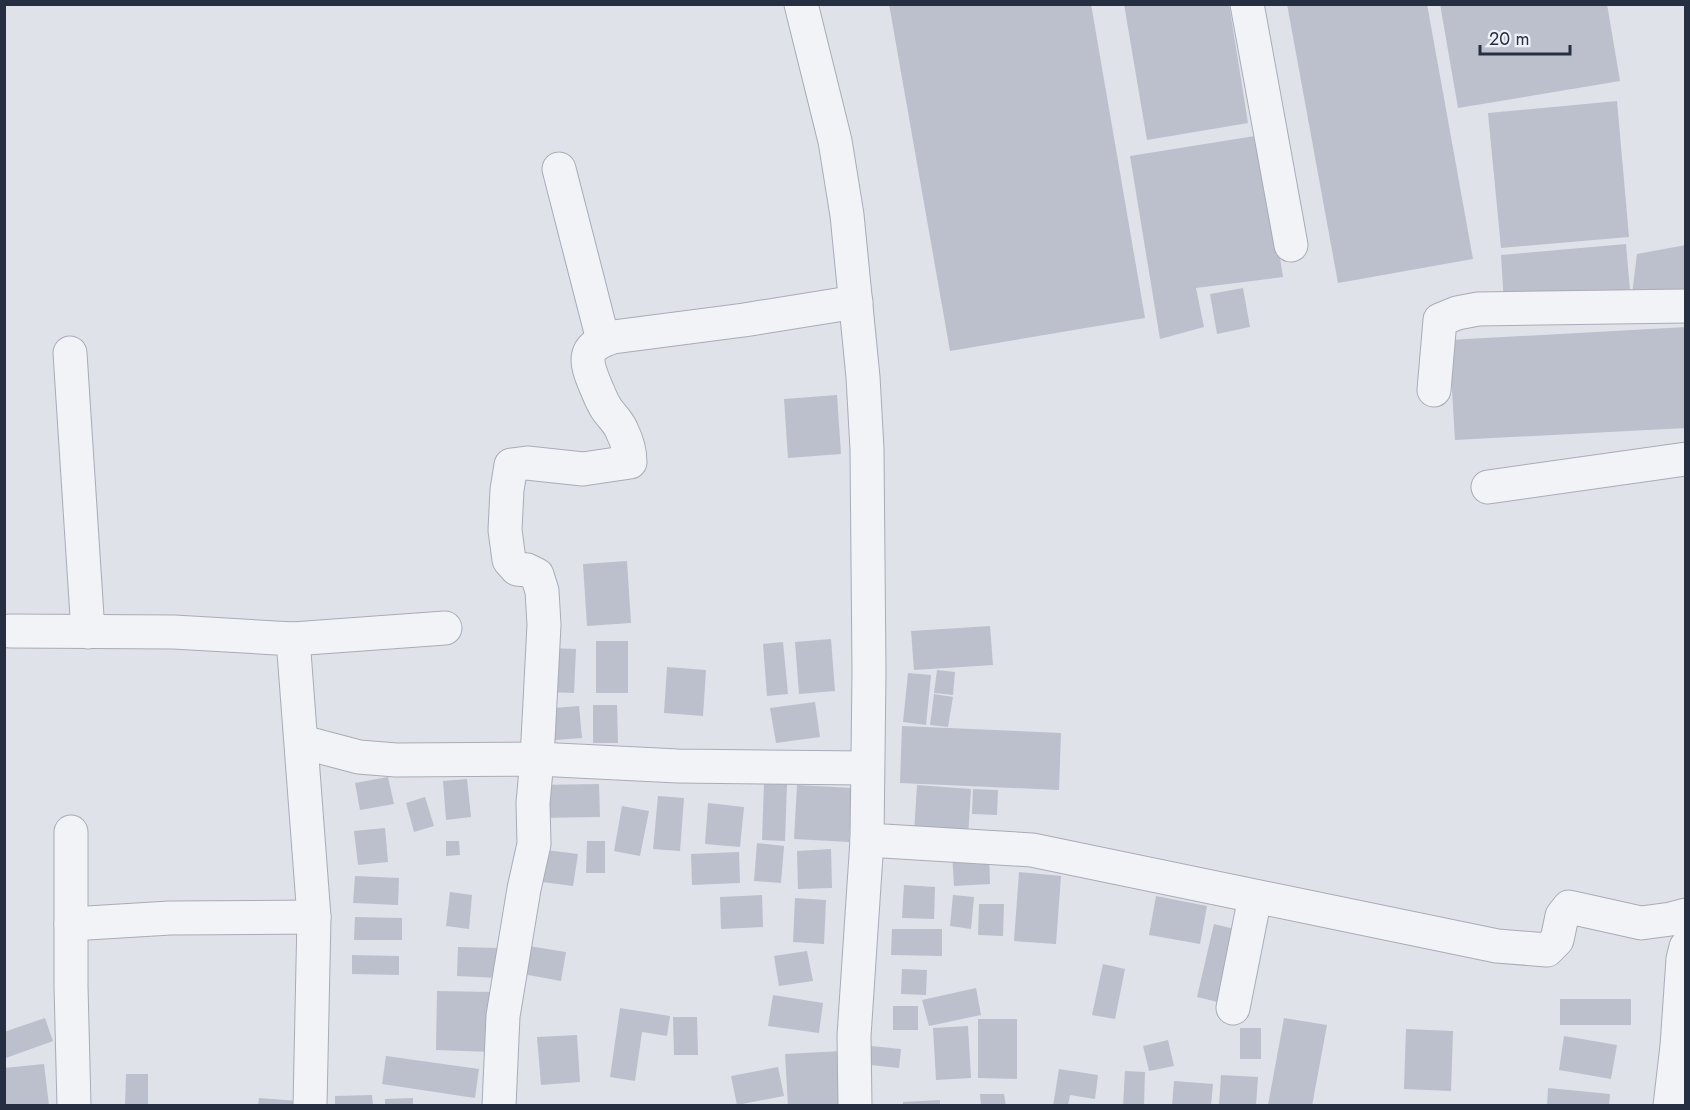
<svg xmlns="http://www.w3.org/2000/svg" width="1690" height="1110" viewBox="0 0 1690 1110" font-family="Jost,sans-serif">
  <rect width="100%" height="100%" fill="#dfe2e9"/>
  <g fill="#bbc0cc">
    <path d="M889,4H1091L1145,318L950,351Z"/>
    <path d="M1124,4H1229L1248,123L1147,140Z"/>
    <path d="M1287,4H1427L1473,259L1338,283Z"/>
    <path d="M1440,4H1607L1620,81L1458,108Z"/>
    <path d="M1617,101L1629,237L1501,248L1488,113Z"/>
    <path d="M1261,135L1283,277L1196,288L1204,327L1160,339L1130,156Z"/>
    <path d="M1626,244L1631,302L1504,303L1501,255Z"/>
    <path d="M1686,245V294L1631,302L1637,254Z"/>
    <path d="M1243,288L1250,327L1217,334L1210,294Z"/>
    <path d="M1686,327V428L1455,440L1449,340Z"/>
    <path d="M837,395L841,454L788,458L784,399Z"/>
    <path d="M627,561L631,623L587,626L583,564Z"/>
    <path d="M990,626L993,665L914,670L911,631Z"/>
    <path d="M831,639L835,691L799,694L795,642Z"/>
    <rect x="596" y="641" width="32" height="52"/>
    <path d="M783,642L788,694L767,696L763,644Z"/>
    <path d="M549,648L576,649L574,693L547,692Z"/>
    <path d="M667,667L706,670L703,716L664,713Z"/>
    <path d="M937,670L955,672L953,695L934,693Z"/>
    <path d="M908,673L931,675L926,725L903,722Z"/>
    <path d="M934,694L953,697L948,727L930,725Z"/>
    <path d="M815,702L820,737L776,743L770,708Z"/>
    <path d="M593,705H617L618,743H593Z"/>
    <path d="M579,706L582,738L543,741L541,709Z"/>
    <path d="M902,726L1061,733L1059,790L900,783Z"/>
    <path d="M388,777L394,804L360,810L355,783Z"/>
    <path d="M467,779L471,817L446,820L443,781Z"/>
    <path d="M764,782L787,783L785,841L762,840Z"/>
    <path d="M599,784L600,817L538,818L537,785Z"/>
    <path d="M797,785L852,788L849,842L794,839Z"/>
    <path d="M917,785L971,789L968,837L914,833Z"/>
    <path d="M973,789L998,790L997,815L972,814Z"/>
    <path d="M658,796L684,798L680,851L653,849Z"/>
    <path d="M425,797L434,826L414,832L406,803Z"/>
    <path d="M708,803L744,807L740,847L705,844Z"/>
    <path d="M622,806L649,811L640,856L614,851Z"/>
    <path d="M385,828L388,862L358,865L354,831Z"/>
    <path d="M446,841H459L460,855L446,856Z"/>
    <path d="M587,841H605V873H586Z"/>
    <path d="M757,843L784,846L781,883L754,881Z"/>
    <path d="M538,849L578,854L573,886L534,881Z"/>
    <path d="M831,849L832,888L798,889L797,851Z"/>
    <path d="M739,852L740,883L692,885L691,854Z"/>
    <path d="M989,852L990,884L954,886L952,854Z"/>
    <path d="M1019,872L1061,876L1056,944L1014,941Z"/>
    <path d="M355,876L399,878L398,905L353,903Z"/>
    <path d="M904,885L935,887L934,919L902,918Z"/>
    <path d="M450,892L472,895L469,929L446,926Z"/>
    <path d="M762,895L763,927L721,929L720,897Z"/>
    <path d="M953,895L974,897L971,929L950,926Z"/>
    <path d="M1156,896L1207,906L1200,944L1149,935Z"/>
    <path d="M795,898L826,900L824,944L793,942Z"/>
    <path d="M979,904H1004L1003,936L978,935Z"/>
    <path d="M355,917L402,918V940H354Z"/>
    <path d="M1214,924L1247,932L1230,1005L1197,997Z"/>
    <path d="M892,929H942V956L891,955Z"/>
    <path d="M516,944L566,952L561,981L512,972Z"/>
    <path d="M458,947L500,948L499,978L457,976Z"/>
    <path d="M807,951L813,981L779,986L774,956Z"/>
    <path d="M352,955L399,956V975L352,974Z"/>
    <path d="M1103,964L1125,969L1115,1019L1092,1015Z"/>
    <path d="M902,969L927,970L926,995L901,994Z"/>
    <path d="M976,988L981,1015L929,1026L922,1000Z"/>
    <path d="M437,991L493,992L491,1052L436,1050Z"/>
    <path d="M773,995L823,1003L819,1033L768,1026Z"/>
    <rect x="1560" y="999" width="71" height="26"/>
    <rect x="893" y="1006" width="25" height="24"/>
    <path d="M620,1008L670,1016L667,1036L642,1032L635,1081L610,1077Z"/>
    <path d="M673,1017H697L698,1055H674Z"/>
    <path d="M45,1018L53,1041L6,1058L4,1052V1032Z"/>
    <path d="M1284,1018L1327,1025L1312,1106L1268,1105Z"/>
    <path d="M978,1019H1017V1079L978,1078Z"/>
    <path d="M968,1026L971,1078L936,1080L933,1028Z"/>
    <rect x="1240" y="1028" width="21" height="31"/>
    <path d="M1406,1029L1453,1031L1451,1091L1404,1089Z"/>
    <path d="M577,1035L580,1082L541,1085L537,1037Z"/>
    <path d="M1564,1036L1617,1045L1611,1079L1559,1070Z"/>
    <path d="M1168,1040L1174,1066L1149,1071L1143,1046Z"/>
    <path d="M871,1046L901,1049L899,1068L870,1065Z"/>
    <path d="M841,1051L844,1106H788L785,1054Z"/>
    <path d="M386,1056L479,1069L475,1098L382,1084Z"/>
    <path d="M44,1064L49,1106H4V1068Z"/>
    <path d="M778,1067L784,1096L737,1105L731,1076Z"/>
    <path d="M1059,1069L1098,1075L1095,1099L1070,1095L1068,1106H1053Z"/>
    <path d="M1125,1071L1145,1072L1144,1106H1123Z"/>
    <path d="M126,1074H148V1106H125Z"/>
    <path d="M1221,1075L1258,1077L1256,1106H1219Z"/>
    <path d="M1174,1081L1213,1084L1211,1106H1172Z"/>
    <path d="M1548,1088L1610,1094L1609,1106H1547Z"/>
    <path d="M980,1094H1004L1006,1106H981Z"/>
    <path d="M372,1095L373,1106H335V1096Z"/>
    <path d="M259,1098L299,1101L298,1106H258Z"/>
    <path d="M413,1098V1106H385V1099Z"/>
    <path d="M940,1100V1106H903V1102Z"/>
  </g>
  <g fill="none" stroke-linecap="round" stroke-linejoin="round">
    <g stroke="#a8acb7" stroke-width="35">
      <g id="minor">
        <path d="M801,4L835,141L847,215L863,377L867,449L869,672L867,840L854,1036L855,1106"/>
        <path d="M1247,4L1291,245"/>
        <path d="M559,169L603,340"/>
        <path d="M70,353L88,632"/>
        <path d="M1434,390L1440,320L1457,313L1478,309L1686,306"/>
        <path d="M1488,487L1686,459"/>
        <path d="M10,631L174,632L293,639L314,917L310,1106"/>
        <path d="M293,639L445,628"/>
        <path d="M302,742L359,757L396,760L537,759L678,766L867,768"/>
        <path d="M71,832V986L74,1106"/>
        <path d="M867,840L1032,850L1497,946L1547,950L1557,940L1562,916L1569,907L1641,923L1671,919L1686,915"/>
        <path d="M71,924L170,918L314,917"/>
        <path d="M1233,1008L1255,897"/>
        <path d="M499,1106L503,1016L524,889L534,844L533,803L537,759L544,625L542,591L537,575L527,570L517,569L509,560L505,530L507,490L511,465L527,463L583,469L630,462C630,450 627,441 622,431C619,422 611,416 606,408C602,402 599,394 596,387C585,361 581,347 613,337L744,320L856,302"/>
        <path d="M1670,1106L1677,1046L1683,959L1686,947"/>
      </g>
    </g>
    <use href="#minor" stroke="#f2f3f7" stroke-width="33"/>
  </g>
  <rect width="1690" height="1110" fill="none" stroke="#262e41" stroke-width="12"/>
  <path d="M1480 45v9h90v-9" fill="none" stroke="#262e41" stroke-width="3"/>
  <text x="1489" y="45" font-size="18" fill="#262e41" stroke="#eef1f7" stroke-width="4.5" paint-order="stroke">20 m</text>
</svg>
